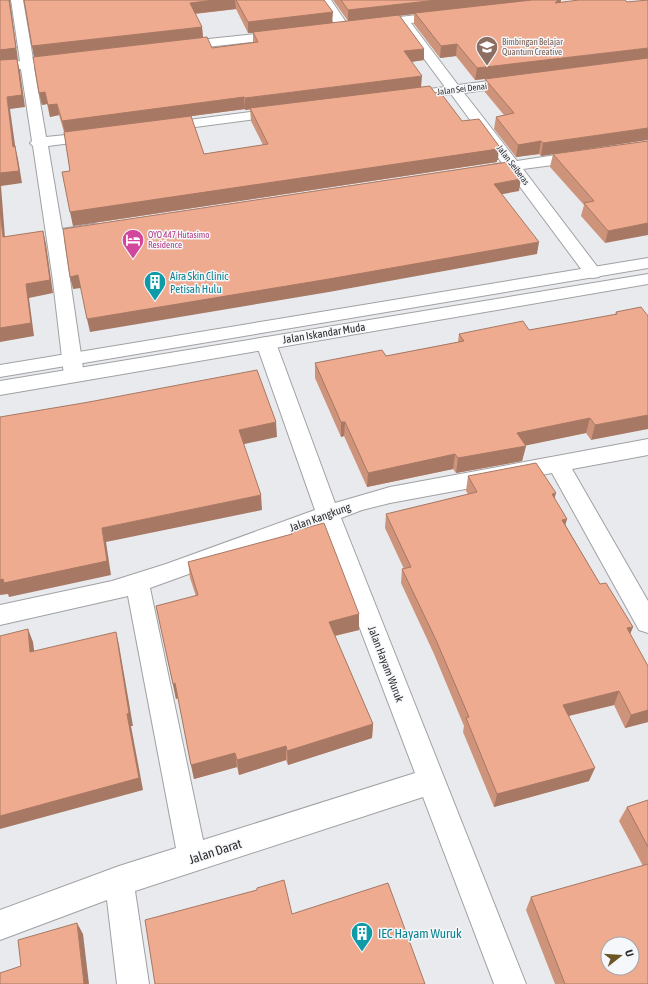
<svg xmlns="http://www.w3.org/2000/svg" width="648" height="984" viewBox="0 0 648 984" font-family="'Asap Condensed',sans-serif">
  <rect width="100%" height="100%" fill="#e8eaed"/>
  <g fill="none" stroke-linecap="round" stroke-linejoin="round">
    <g stroke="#9fa1a3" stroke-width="2">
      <g id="street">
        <path d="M11,0H23L33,59L64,56L69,57L71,60L69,63L64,64L34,67L46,137L95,132L100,133L102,136L100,139L95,140L48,146L62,229L93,224L99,225L101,229L99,233L64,239L84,375L81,380L74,382L67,380L64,375L53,281L33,146L30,143L32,141L21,69L0,71V63L20,61Z"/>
        <path d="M319,0H331L350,28L349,31H339Z"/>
        <path d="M444,12L450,16L448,19L411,23L458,85L513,78L518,79L520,82L518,85L513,86L464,93L517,161L582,151L587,153L590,156L587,159L582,161L523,169L599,269L602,273L599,277L593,278L587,277L509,172L481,176L475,174L473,171L475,168L502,163L451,94L405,100L400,99L398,96L400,93L405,92L445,87L399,25L373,28L367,24L373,20Z"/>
        <path d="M283,31L288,32L289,35L288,38L180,50L175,49L173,46L175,43L180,42Z"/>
        <path d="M281,108L286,109L288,112L286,115L165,131L160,130L158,127L160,124L165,123Z"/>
        <path d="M266,337L273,339L276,343L335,503L390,487L648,439V455L572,469L648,601V633L639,630L552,473L390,503L362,510L341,518L526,984H494L423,797L135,891L149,984H117L107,900L0,940V910L119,866L176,848L128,596L0,625V605L112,581L166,564L315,510L256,343L259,339ZM321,526L415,773L203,840L150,588Z"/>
      </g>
    </g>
    <g stroke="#9fa1a3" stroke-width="2">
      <g id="secondary">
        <path d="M648,258V268L0,377V365Z"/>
        <path d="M648,274V284L0,395V381Z"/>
      </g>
    </g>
    <use href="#street" fill="#fff" fill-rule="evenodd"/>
    <use href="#secondary" fill="#fff" fill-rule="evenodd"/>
  </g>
  <g fill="#ce937b" fill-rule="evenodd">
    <path d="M24,0H324L332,23L348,21L333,0H561L553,154L648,141L605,243L581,216L584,205L550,167L553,154L541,156L539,154L516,157L494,129L496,117L504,115L484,91L485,79L475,80L456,56L440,58L414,24V14L399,16L424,60L411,62L421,87L435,93L462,121L498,160H497V162L73,226L70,171L64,132L59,115L50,117L47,104L42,105L39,93L34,57ZM236,9L248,33H253V43L212,48L203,38L202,27L195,14ZM245,109V110L250,109L251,121L263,145L204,154L191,116Z"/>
    <path d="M641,307L591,440L586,433L525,445L526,446L522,461L456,473L453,469L367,487L344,436L341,437L315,378V363L386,356L458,342L459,334L529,330L615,315L616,312Z"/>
    <path d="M468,476L554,499L567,519L565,524L600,584L633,627L630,634L648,722L625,728L614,705L569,716L589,781L494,807L463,732L464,726L434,654L401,583L402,569H404L385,528L386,514L468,494L466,491Z"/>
    <path d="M291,532L359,614V630L335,636L373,724L372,738L288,765L286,760L239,775L237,767L194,779L178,698L176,699L156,606L196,596L190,578L188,562L291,535Z"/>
    <path d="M648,800V984H555L526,910L531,897L643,866L619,821L627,807Z"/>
  </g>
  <g fill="#a77864">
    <path d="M9,0H10L18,60H17L20,71L25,107L10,109L17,159L13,147L7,97L0,62V50Z"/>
    <path d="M215,0H235L236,9L191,14L190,3Z"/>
    <path d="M437,0H537L415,13L414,14L348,21V10Z"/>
    <path d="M558,0H561L559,8L555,3Z"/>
    <path d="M333,12L332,24L248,33V22Z"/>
    <path d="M202,27L203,38L34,57L32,46Z"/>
    <path d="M457,44L456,56L440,58L441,46Z"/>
    <path d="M648,48V59L475,80L477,68Z"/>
    <path d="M424,49V60L403,63L404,51Z"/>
    <path d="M422,76L421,88L245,110V98Z"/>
    <path d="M45,92L47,104L42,105L39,93Z"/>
    <path d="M244,97L245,109L65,133L62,121Z"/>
    <path d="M57,104L59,115L50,117L48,105Z"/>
    <path d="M648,128V140L541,156L543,143Z"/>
    <path d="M541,141L539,154L516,157L518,145Z"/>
    <path d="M15,146L18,159L22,183L1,186L4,225L6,250L3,237L0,212V173Z"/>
    <path d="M499,146L498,160H497V162L73,226L70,212Z"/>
    <path d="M521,179L519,191L493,196L494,184Z"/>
    <path d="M648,223V235L605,243L608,231Z"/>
    <path d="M43,231L46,244L53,293L29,298L34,336L0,342V328L26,284Z"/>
    <path d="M539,242L537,254L329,292L90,332L87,319Z"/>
    <path d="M78,275L81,288L73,289L70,277Z"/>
    <path d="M648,415V429L591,440L595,425Z"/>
    <path d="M590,418L586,433L514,448L517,433Z"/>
    <path d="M276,422L277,437L240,445L239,430Z"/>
    <path d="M341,422H345L344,436L341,437Z"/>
    <path d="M526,446L522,461L456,473L458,458Z"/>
    <path d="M455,454L453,469L367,487L368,473Z"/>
    <path d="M556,493L552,508V494Z"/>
    <path d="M261,495L262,510L106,542L111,575L9,597L8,594L0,595V580L102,528Z"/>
    <path d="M567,519L563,533L562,520Z"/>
    <path d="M359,614V630L329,637V622Z"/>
    <path d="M633,627L627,641V628Z"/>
    <path d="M28,629L33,642L36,664L30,652Z"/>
    <path d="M116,632L119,645L133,726H131L143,790L0,829V816L127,714Z"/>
    <path d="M175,683L178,698L176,699L173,684Z"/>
    <path d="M619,691L614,705L559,718L563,705Z"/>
    <path d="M648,710V722L625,728L631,715Z"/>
    <path d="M373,724L372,738L288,765L287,751Z"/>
    <path d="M286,746V760L239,775L237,760Z"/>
    <path d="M235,753L237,767L194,779L191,765Z"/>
    <path d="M595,768L589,781L494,807L497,794Z"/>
    <path d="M77,923L83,934L89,984H84Z"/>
  </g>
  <g fill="#efab8f" stroke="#a77864" fill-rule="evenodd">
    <path d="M0,0H9L16,48L0,50Z"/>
    <path d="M24,0H215L190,3L202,27L32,46Z"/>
    <path d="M236,0H324L333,12L248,22Z"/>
    <path d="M341,0H437L348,10Z"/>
    <path d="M532,0H558L555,3L579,0H625L627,2L648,0V48L477,68L457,44L441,46L415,13Z"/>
    <path d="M399,15L424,49L404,51L422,76L245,98L244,97L62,121L57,104L48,105L45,92L39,93L33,57L207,37L212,48L258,42L253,32Z"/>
    <path d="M648,58V128L543,143L541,141L518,145L496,117L514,113L485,79Z"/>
    <path d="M17,59L22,95L7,97L13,147L15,146L19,171L0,173V60Z"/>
    <path d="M430,86L435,93L440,92L462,121L479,119L499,146L497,147L498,149L70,212L62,172L70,171L64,132L191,116L204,154L268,144L250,108Z"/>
    <path d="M648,141V223L608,231L584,203L594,201L553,154Z"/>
    <path d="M508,162L521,179L494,184L539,242L329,279L87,319L78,275L70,277L63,229Z"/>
    <path d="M0,210L3,237L43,231L50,280L26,284L31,323L0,328Z"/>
    <path d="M641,307L648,316V415L595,425L590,418L517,433L526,446L458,458L455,454L368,473L345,422H341L315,363L382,350L386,356L464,341L459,334L523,321L529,330L617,314L616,312Z"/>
    <path d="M257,370L276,422L239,430L261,495L102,528L107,561L4,583L3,579L0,580V417L89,402Z"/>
    <path d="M536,463L556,493L552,494L567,519L562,520L600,584L606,583L633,627L627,628L648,666V710L631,715L619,691L563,705L595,768L497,794L466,718L469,717L436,640L402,569L411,567L386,514L477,492L468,476Z"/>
    <path d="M324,523L359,614L329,622L373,724L287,751L286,746L237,760L235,753L191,765L175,683L173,684L156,606L198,595L188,562L292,534L291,532Z"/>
    <path d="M28,629L30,652L116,632L129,713L127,714L139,778L0,816V636Z"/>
    <path d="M648,800V847L627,807Z"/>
    <path d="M648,864V984H565L531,897ZM608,944H632V968H608Z"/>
    <path d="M284,880L292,914L388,883L425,984H155L145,920L257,890V888Z"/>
    <path d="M77,923L84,984H0V973L21,966L18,940Z"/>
  </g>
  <defs>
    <g id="school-pin" transform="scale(1.15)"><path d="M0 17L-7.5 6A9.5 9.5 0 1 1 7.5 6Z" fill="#8d6e63" stroke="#f5f7fa"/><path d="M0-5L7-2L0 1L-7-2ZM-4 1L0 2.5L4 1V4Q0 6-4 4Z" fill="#fff"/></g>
    <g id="hotel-pin" transform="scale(1.15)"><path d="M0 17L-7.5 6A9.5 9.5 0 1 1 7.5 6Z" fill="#d1479c" stroke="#f5f7fa"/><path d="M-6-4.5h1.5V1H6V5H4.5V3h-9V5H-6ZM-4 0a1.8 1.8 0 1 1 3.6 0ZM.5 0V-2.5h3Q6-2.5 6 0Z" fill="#fff"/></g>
    <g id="building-pin" transform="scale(1.15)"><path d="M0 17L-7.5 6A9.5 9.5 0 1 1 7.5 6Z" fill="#0f9aa8" stroke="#f5f7fa"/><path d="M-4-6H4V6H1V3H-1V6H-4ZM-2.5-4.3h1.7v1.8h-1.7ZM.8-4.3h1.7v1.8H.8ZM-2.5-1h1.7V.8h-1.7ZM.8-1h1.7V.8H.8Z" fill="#fff"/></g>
  </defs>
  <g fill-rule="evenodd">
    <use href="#school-pin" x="487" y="47"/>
    <use href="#hotel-pin" x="133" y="240"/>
    <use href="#building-pin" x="155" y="282"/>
    <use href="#building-pin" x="362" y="933"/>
  </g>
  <g text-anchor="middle" stroke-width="3" stroke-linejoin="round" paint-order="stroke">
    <g font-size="9" fill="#785e54" stroke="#f5f7fa" text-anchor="start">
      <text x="502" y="45">Bimbingan Belajar<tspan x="502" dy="10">Quantum Creative</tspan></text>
    </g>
    <g font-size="9" fill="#2d2d2e" stroke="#f5f7fa">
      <text transform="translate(462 89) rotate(-7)" y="3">Jalan Sei Denai</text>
      <text transform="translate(513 165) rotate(53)" y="3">Jalan Seiberas</text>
    </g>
    <g font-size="9" fill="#b23c85" stroke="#f5f7fa" text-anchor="start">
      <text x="148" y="238">OYO 447 Hutasimo<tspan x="148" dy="10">Residence</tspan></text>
    </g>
    <g font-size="11" fill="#0d838f" stroke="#f5f7fa" text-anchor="start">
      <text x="170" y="280">Aira Skin Clinic<tspan x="170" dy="13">Petisah Hulu</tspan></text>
    </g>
    <g font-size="11" fill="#2d2d2e" stroke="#f5f7fa">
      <text transform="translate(324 333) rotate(-9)" y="4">Jalan Iskandar Muda</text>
      <text transform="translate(320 517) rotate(-20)" y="4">Jalan Kangkung</text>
      <text transform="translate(386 664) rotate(69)" y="4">Jalan Hayam Wuruk</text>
    </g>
    <g font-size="13" fill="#2d2d2e" stroke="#f5f7fa">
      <text transform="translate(215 851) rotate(-18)" y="5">Jalan Darat</text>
    </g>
    <g font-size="13" fill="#0d838f" stroke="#f5f7fa" text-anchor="start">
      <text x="378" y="938">IEC Hayam Wuruk</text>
    </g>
  </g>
  <g transform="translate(620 956) rotate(73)"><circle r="19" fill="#f5f7fa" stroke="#a5a6a8"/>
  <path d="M0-3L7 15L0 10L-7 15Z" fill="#6d5525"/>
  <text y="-6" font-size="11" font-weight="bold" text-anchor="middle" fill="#2d2d2e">U</text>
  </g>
</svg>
